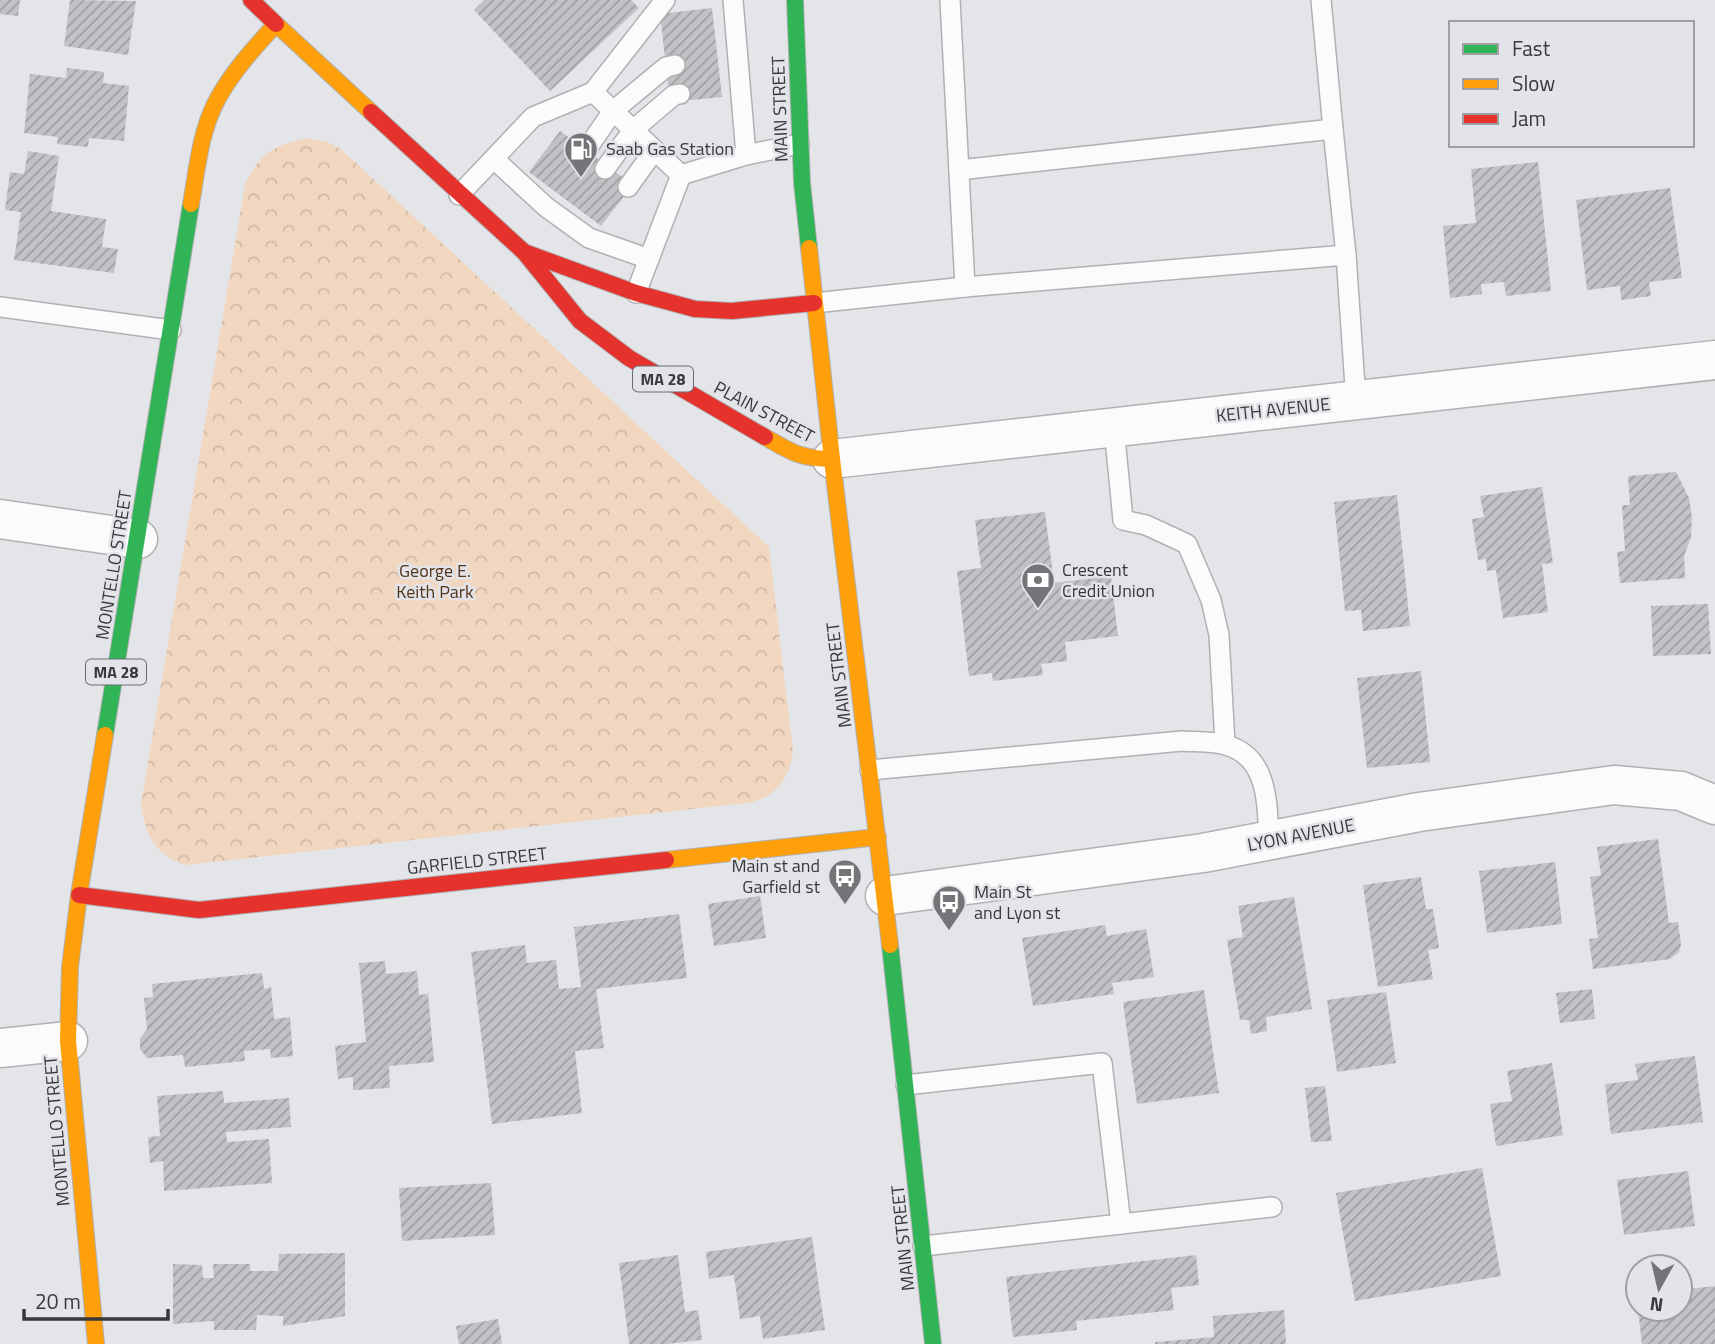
<svg xmlns="http://www.w3.org/2000/svg" width="1715" height="1344" viewBox="0 0 1715 1344" font-family="'Titillium Web',sans-serif">
  <defs>
    <pattern id="park-crowns" width="20" height="18" patternUnits="userSpaceOnUse" patternTransform="scale(1.75)"><rect width="20" height="18" fill="#f2d7c0"/><path d="M2 6a3 3 0 1 1 6 0M12 15a3 3 0 1 1 6 0" fill="none" stroke="#d0b9a6"/></pattern>
    <pattern id="building-hatch" width="6" height="6" patternUnits="userSpaceOnUse" patternTransform="scale(1.75)"><rect width="6" height="6" fill="#c1c2c5"/><path d="M-1 1l2-2M0 6l6-6M5 7l2-2" fill="none" stroke="#9e9fa1"/></pattern>
  </defs>
  <rect width="100%" height="100%" fill="#e3e5e8"/>
  <path fill="url(#park-crowns)" d="M305,138L325,141L341,149L769,547L793,752C789,780 775,798 747,803L185,865C153,853 146,836 141,804L245,185C259,154 273,146 305,138Z"/>
  <g fill="url(#building-hatch)">
    <path d="M0,0H20L18,16L0,14Z"/>
    <path d="M70,0L136,1L128,55L64,46Z"/>
    <path d="M484,0H631L639,8L550,91L474,10Z"/>
    <path d="M712,8L722,97L670,102L660,14Z"/>
    <path d="M67,68L104,72L103,83L129,86L124,141L89,138L88,147L57,144L58,137L24,133L30,74L66,78Z"/>
    <path d="M560,131L633,185L601,226L529,172Z"/>
    <path d="M28,151L59,156L51,211L106,219L102,247L118,249L114,273L14,260L21,212L5,210L10,172L24,174Z"/>
    <path d="M1538,162L1551,291L1506,296L1504,282L1481,284L1482,294L1450,298L1443,226L1476,223L1471,169Z"/>
    <path d="M1670,188L1682,278L1649,282L1651,296L1621,300L1620,286L1587,290L1576,200Z"/>
    <path d="M1676,472L1689,498L1692,517L1691,537L1684,556L1685,578L1620,583L1617,552L1625,551L1622,505H1630L1628,476Z"/>
    <path d="M1542,487L1553,563L1542,564L1548,612L1503,618L1496,570L1487,571L1486,559L1478,560L1472,519L1484,517L1480,496Z"/>
    <path d="M1397,495L1410,626L1363,631L1361,610L1345,611L1334,502Z"/>
    <path d="M1045,512L1054,583L1111,576L1118,636L1065,642L1067,661L1041,664L1043,675L993,681L992,673L969,676L957,571L981,568L975,520Z"/>
    <path d="M1708,604L1711,654L1653,656L1651,606Z"/>
    <path d="M1421,671L1430,762L1367,768L1357,678Z"/>
    <path d="M1658,839L1669,923L1678,922L1681,944L1679,952L1670,959L1593,969L1589,939L1598,938L1590,877L1601,875L1597,847Z"/>
    <path d="M1555,862L1562,924L1487,933L1479,871Z"/>
    <path d="M1421,877L1426,909H1433L1439,948L1428,950L1433,979L1378,987L1363,885Z"/>
    <path d="M760,896L766,938L714,946L708,904Z"/>
    <path d="M1294,897L1312,1009L1266,1017L1267,1031L1251,1034L1249,1020H1240L1227,940L1243,937L1238,906Z"/>
    <path d="M679,914L687,978L596,989L604,1048L575,1051L582,1113L492,1124L471,952L525,945L527,963L556,960L559,989L581,987L574,927Z"/>
    <path d="M1105,925L1107,936L1146,929L1154,977L1112,983L1114,994L1033,1006L1022,938Z"/>
    <path d="M385,961L386,974L417,971L419,995L428,994L434,1062L389,1066L390,1088L353,1090V1077L338,1079L335,1046L366,1042L359,963Z"/>
    <path d="M262,973L264,989L271,987L274,1019L290,1017L293,1056L271,1058L270,1049L244,1051L245,1061L185,1067L183,1055L147,1058L140,1049V1039L147,1029L144,998L153,997L152,984Z"/>
    <path d="M1592,989L1595,1019L1560,1023L1556,993Z"/>
    <path d="M1204,990L1219,1093L1137,1104L1123,1002Z"/>
    <path d="M1386,992L1396,1063L1337,1072L1327,1000Z"/>
    <path d="M1695,1056L1703,1122L1611,1134L1605,1084L1638,1080L1635,1064Z"/>
    <path d="M1552,1063L1563,1135L1496,1146L1490,1104L1512,1101L1507,1071Z"/>
    <path d="M1325,1086L1332,1141L1311,1142L1305,1088Z"/>
    <path d="M223,1091L224,1103L289,1098L291,1127L226,1132L227,1142L269,1139L272,1183L164,1191L163,1161L150,1163L148,1137L160,1136L157,1096Z"/>
    <path d="M1482,1168L1501,1276L1355,1301L1336,1193Z"/>
    <path d="M1688,1171L1695,1226L1624,1235L1617,1180Z"/>
    <path d="M491,1183L495,1235L402,1241L399,1188Z"/>
    <path d="M812,1237L825,1330L763,1339L760,1316L740,1319L734,1275L709,1279L706,1252Z"/>
    <path d="M345,1253V1316L283,1326V1316L257,1315L256,1330H214V1321L173,1324V1264L202,1265L203,1278H214L213,1264H250V1271H278L279,1254Z"/>
    <path d="M678,1255L685,1312L698,1310L702,1340L666,1344H629L619,1263Z"/>
    <path d="M1196,1255L1199,1285L1171,1288L1174,1310L1076,1321L1077,1330L1013,1337L1006,1277Z"/>
    <path d="M1715,1286V1344H1642L1638,1309H1680V1290Z"/>
    <path d="M1284,1310L1286,1344H1155V1342L1214,1337L1213,1316Z"/>
    <path d="M498,1319L502,1344H459L456,1326Z"/>
  </g>
  <g fill="none" stroke-linecap="round" stroke-linejoin="round">
    <g stroke="#b0b1b3" stroke-width="22">
      <g id="lane">
        <path d="M733,0L746,155"/>
        <path d="M1321,0L1333,129"/>
        <path d="M593,92L665,0"/>
        <path d="M584,153L613,111L666,67L675,65"/>
        <path d="M494,159L546,207L589,238L649,259"/>
        <path d="M605,169L633,130L674,95L680,94"/>
        <path d="M959,170L1333,129L1346,255"/>
        <path d="M628,187L654,151"/>
        <path d="M459,195L533,117L593,92L681,175"/>
        <path d="M965,287L1346,255L1356,401"/>
        <path d="M636,293L681,175L746,155L799,144"/>
        <path d="M814,303L965,287L950,0"/>
        <path d="M0,307L171,330"/>
        <path d="M1114,428L1123,520L1146,525L1187,544L1211,600L1219,635L1225,744"/>
        <path d="M870,770L1182,741C1196,742 1213,741 1226,745C1269,757 1267,804 1269,841"/>
        <path d="M906,1085L1102,1063L1121,1224L923,1246"/>
        <path d="M1121,1224L1272,1207"/>
      </g>
    </g>
    <g stroke="#b0b1b3" stroke-width="41">
      <g id="street">
        <path d="M832,459L1715,360"/>
        <path d="M0,519L138,539"/>
        <path d="M885,896L1203,853L1419,812L1614,785L1681,791L1715,805"/>
        <path d="M0,1048L68,1041"/>
      </g>
    </g>
    <g stroke="#b0b1b3" stroke-width="18">
      <g id="fast">
        <path d="M795,0L802,183L809,248"/>
        <path d="M105,735L191,204"/>
        <path d="M890,945L933,1344"/>
      </g>
    </g>
    <g stroke="#b0b1b3" stroke-width="18">
      <g id="slow">
        <path d="M191,204C197,170 200,133 216,102C231,73 254,48 276,24L371,112"/>
        <path d="M765,437C791,452 801,459 832,459L809,248"/>
        <path d="M832,459L890,945"/>
        <path d="M666,860L878,837"/>
        <path d="M96,1344L68,1041L70,967L79,895L105,735"/>
      </g>
    </g>
    <g stroke="#b0b1b3" stroke-width="18">
      <g id="jam">
        <path d="M251,0L276,24"/>
        <path d="M371,112L524,252L580,321L629,358L765,437"/>
        <path d="M524,252L636,293L695,309L732,311L814,303"/>
        <path d="M79,895L199,910L666,860"/>
      </g>
    </g>
    <use href="#lane" stroke="#fbfbfc" stroke-width="19"/>
    <use href="#street" stroke="#fbfbfc" stroke-width="38"/>
    <use href="#fast" stroke="#30b455" stroke-width="16"/>
    <use href="#slow" stroke="#ff9f0a" stroke-width="16"/>
    <use href="#jam" stroke="#e5322d" stroke-width="16"/>
  </g>
  <defs>
    <g id="fuel-pin" transform="scale(1.75)"><path d="M0 17L-7.5 6A9.5 9.5 0 1 1 7.5 6Z" fill="#747578" stroke="#e2e4e9"/><path d="M-5.5-6h7V0h2V4h1.3V-2.5L3-4.5l.8-.8L6-3V5H2.5V1h-1V6h-7ZM-4.2-4.7v3.2H.2V-4.7Z" fill="#fff"/></g>
    <g id="bank-pin" transform="scale(1.75)"><path d="M0 17L-7.5 6A9.5 9.5 0 1 1 7.5 6Z" fill="#747578" stroke="#e2e4e9"/><path d="M-6-4H6V4H-6ZM0-2.3a2.3 2.3 0 1 0 0 4.6a2.3 2.3 0 1 0 0-4.6Z" fill="#fff"/></g>
    <g id="bus-pin" transform="scale(1.75)"><path d="M0 17L-7.5 6A9.5 9.5 0 1 1 7.5 6Z" fill="#747578" stroke="#e2e4e9"/><path d="M-5-6H5V4H4V6H2V4H-2V6H-4V4H-5ZM-3.5-4V0h7V-4ZM-3.5 1.2v1.5H-2V1.2ZM2 1.2v1.5H3.5V1.2Z" fill="#fff"/></g>
  </defs>
  <g fill-rule="evenodd">
    <use href="#fuel-pin" x="581" y="149"/>
    <use href="#bank-pin" x="1038" y="580"/>
    <use href="#bus-pin" x="845" y="876"/>
    <use href="#bus-pin" x="949" y="902"/>
  </g>
  <g text-anchor="middle" stroke-width="5" stroke-linejoin="round" paint-order="stroke">
    <g fill="#e2e4e9" stroke="#6b6c6f" stroke-width="2">
      <rect x="633" y="366.5" width="60" height="25" rx="5"/>
      <rect x="86" y="659.5" width="60" height="25" rx="5"/>
    </g>
    <g font-size="16" font-weight="bold" fill="#38393b">
      <text x="663" y="385">MA 28</text>
      <text x="116" y="678">MA 28</text>
    </g>
    <g font-size="18" fill="#38393b" stroke="#e2e4e9">
      <text transform="translate(780 109) rotate(-92)" y="6">MAIN STREET</text>
      <text transform="translate(1273 410) rotate(-6)" y="6">KEITH AVENUE</text>
      <text transform="translate(764 412) rotate(28)" y="6">PLAIN STREET</text>
      <text transform="translate(114 565) rotate(-81)" y="6">MONTELLO STREET</text>
      <text transform="translate(839 675) rotate(-97)" y="6">MAIN STREET</text>
      <text transform="translate(1301 835) rotate(-11)" y="6">LYON AVENUE</text>
      <text transform="translate(477 861) rotate(-6)" y="6">GARFIELD STREET</text>
      <text transform="translate(57 1131) rotate(-95)" y="6">MONTELLO STREET</text>
      <text transform="translate(903 1238) rotate(-96)" y="6">MAIN STREET</text>
    </g>
    <g font-size="18" fill="#38393b" stroke="#e2e4e9" text-anchor="start">
      <text x="606" y="155">Saab Gas Station</text>
      <text x="1062" y="576">Crescent<tspan x="1062" dy="21">Credit Union</tspan></text>
      <text x="820" y="872" text-anchor="end">Main st and<tspan x="820" dy="21">Garfield st</tspan></text>
      <text x="974" y="898">Main St<tspan x="974" dy="21">and Lyon st</tspan></text>
    </g>
    <g font-size="18" fill="#553619" stroke="#e2e4e9">
      <text x="435" y="577">George E.<tspan x="435" dy="21">Keith Park</tspan></text>
    </g>
  </g>
  <rect x="1449" y="21" width="245" height="126" fill="#e2e4e9" stroke="#9ea0a3" stroke-width="2"/>
  <rect x="1463" y="44" width="35" height="10" fill="#30b455" stroke="#9ea0a3" stroke-width="2"/>
  <text x="1512" y="56" font-size="21" fill="#38393b">Fast</text>
  <rect x="1463" y="79" width="35" height="10" fill="#ff9f0a" stroke="#9ea0a3" stroke-width="2"/>
  <text x="1512" y="91" font-size="21" fill="#38393b">Slow</text>
  <rect x="1463" y="114" width="35" height="10" fill="#e5322d" stroke="#9ea0a3" stroke-width="2"/>
  <text x="1512" y="126" font-size="21" fill="#38393b">Jam</text>
  <g transform="translate(1659 1288) rotate(188)"><circle r="33" fill="#e2e4e9" stroke="#9ea0a3" stroke-width="2"/>
  <path d="M0-5L12 26L0 18L-12 26Z" fill="#747578"/>
  <text y="-10" font-size="19" font-weight="bold" text-anchor="middle" fill="#38393b">N</text>
  </g>
  <path d="M24 1309v10h144v-10" fill="none" stroke="#38393b" stroke-width="3.5"/>
  <text x="35" y="1309" font-size="21" fill="#38393b" stroke="#e2e4e9" stroke-width="5" paint-order="stroke">20 m</text>
</svg>
